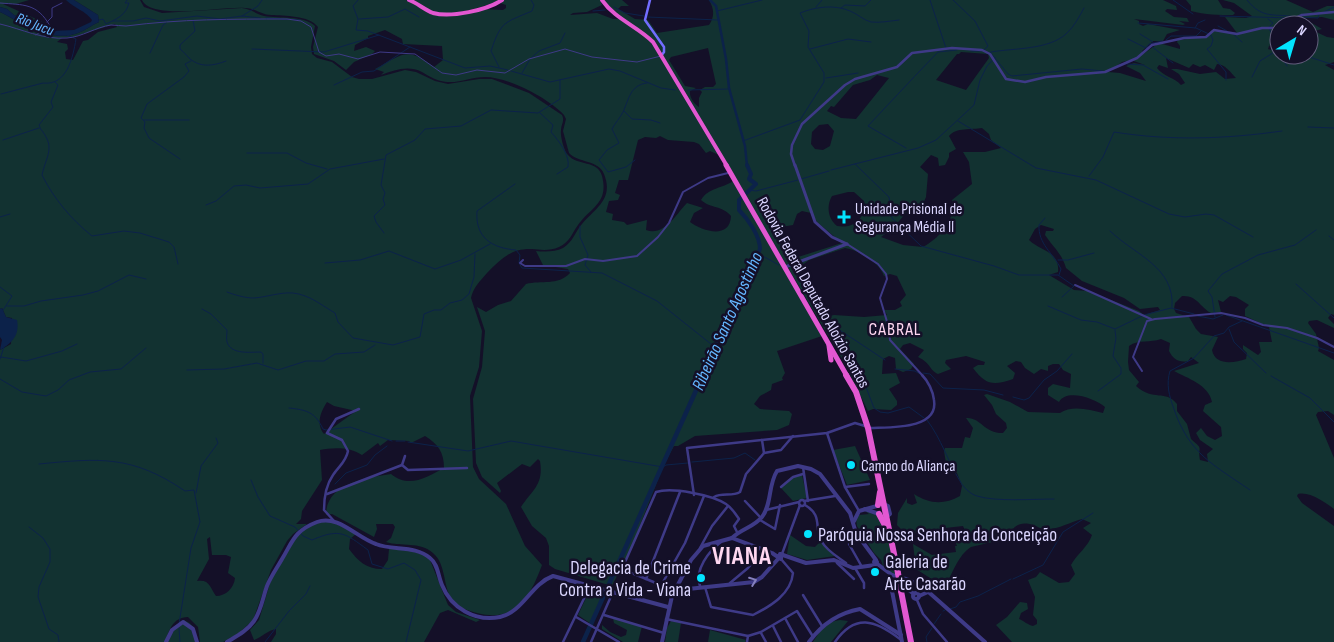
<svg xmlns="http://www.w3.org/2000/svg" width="1334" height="642" viewBox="0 0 1334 642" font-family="'Sofia Sans Condensed',sans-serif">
  <rect width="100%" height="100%" fill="#141028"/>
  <g fill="#123231" fill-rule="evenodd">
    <path d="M0,0H29L16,4H3L45,23L42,26L14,15L7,9L0,7Z"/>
    <path d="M74,0H140L144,7L162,13L242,8C251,9 256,14 264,16C280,19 303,15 315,26L311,47L312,54L317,58L332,62L352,77L359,79H372L405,70L416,72L435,81L448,84L479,79H492L529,93L562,115C565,122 561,124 561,130C560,136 564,151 568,155C577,166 598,160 602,176C609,203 591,207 578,225C572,233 570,242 559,247C550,251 541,250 532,249C511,248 501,259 487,273C480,281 473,288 471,298L482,331L479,367L470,396L473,467L479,479L506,504L525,546L542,565C530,597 516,623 477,613C467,610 457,608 451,598C443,585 446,564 433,553C420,541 401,547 386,542L391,538L395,527L393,524H376L377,529L374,537L332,514L326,515C326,483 366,478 391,474C409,489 427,477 444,468C444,452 438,444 425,436L411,443L409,441L388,440L380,446L378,443L362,455C351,447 333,447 320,450L322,480L302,511L301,519L296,524H307L293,534L287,541L271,570L253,620L239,633L223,642H200L198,627L188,617C172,618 170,629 165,642H0V350L11,344L12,318L6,317L2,308L0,309V12C24,24 50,43 78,33C86,30 92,25 99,22L98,15ZM115,24L117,27L98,32L88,40L83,41L73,60L66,59L65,52L68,49L67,44L57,42L62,38L73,37ZM327,402L334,406L356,411L324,434C316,424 320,413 327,402ZM210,537L212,555H226L231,557L228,573L235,578C234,588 226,596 216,596C210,588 210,579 197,581L209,559L207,539Z"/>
    <path d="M142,0H407L424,10L444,15L481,9L503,10L506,8V5L500,3L504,0H600L602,5L587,12L573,13L570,15L597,13L613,19H622L649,39L721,156L710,151L706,153L699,144L694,142L668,140L660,136L656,138L645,137L638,140L628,180H619L615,193L620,195L618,200L609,201L606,212L613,214L612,220L624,222L627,225L647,220L646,230C664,237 677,213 687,203L703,208L694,213L690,222C702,231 730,240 731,216C722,205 711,209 701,200C709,187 722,189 733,181L822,336L777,351L785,373L782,378L783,380L772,384L771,390L760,396L754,404L760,409L789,411L792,414L789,425L777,430L695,436L678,446H674L663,467L631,548L612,586L555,569L549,565V546L546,538L532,526L521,507C532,490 544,485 540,461L538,459L530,467L522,464L497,483L501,491L500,493L482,477L476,463L473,399L482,367L485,331L477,307L486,312L498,305L511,301L526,284C541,280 558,286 570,273L568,269L543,265L536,251C545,252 555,252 563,248C573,242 575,232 582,224C596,208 614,199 604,174C599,160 578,163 569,153L563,131L566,119L564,115C548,98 508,77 485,77C472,77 460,83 447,82C437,81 430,77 422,72C408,65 395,70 381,75L384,72L375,69C403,54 407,46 434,67L443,60L442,46L403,44L402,39L385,30L368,36V38L355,45L354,51L366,47L375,51L372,54L354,62L346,70L334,61L314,54L313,47L318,27C309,15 284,16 271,15C261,15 255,8 245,8C224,6 151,21 142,0Z"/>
    <path d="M411,0H499C485,7 452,16 436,13C428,11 419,4 411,0Z"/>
    <path d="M602,0H622L629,6H621L618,9L635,19L648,20L657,33L709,25C715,17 714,8 709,0H1163L1176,6L1177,10L1167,9L1165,11L1174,17L1187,18L1189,22L1179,21L1185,24L1183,25L1134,19L1139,21V24L1143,26L1148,24L1180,30L1167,34L1163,41H1153L1142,51L1143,54L1159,43L1180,49V46L1177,42L1178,40L1204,37L1212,30L1237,33L1225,17L1246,18L1252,16L1234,3L1223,0H1286L1313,12L1327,6H1334V20L1322,17L1303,18L1322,29L1314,31L1327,37L1334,38V62L1325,65L1334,70V315L1331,314L1328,318L1334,324V328L1317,320L1309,321L1308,323L1316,334L1319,348L1318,351L1334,360V415L1328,411L1318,412L1316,415L1334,458V509C1325,502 1309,491 1298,494L1297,496L1302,503L1334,526V642H1012L996,625L1007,617L1020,602L1027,603L1028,609L1021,613L1019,619C1024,621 1028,625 1033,626L1037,624V620L1033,615L1035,597L1028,580L1036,577L1040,572L1059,583L1069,582L1075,574L1071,565C1077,554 1088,547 1092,535L1083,528L1091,523L1082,519C1070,522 1058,530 1044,529C1041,529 1037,526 1033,525C1018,520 1013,528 1005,539L971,547C959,554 952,574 946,585L930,578L916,569L913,544L932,555L956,552L955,546H957L954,538L967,535L963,526L945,528L939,538L902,530L897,525L898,513L907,498V503L912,505L917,503L914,494C929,504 944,505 960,496L962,486L957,473L947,469L944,451L945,448H962L965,437L970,438L973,428L966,418C981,417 983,433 1003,433L1007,428L1006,423L996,414L992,405L984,395L987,394L1010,402L1028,412L1060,413C1071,405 1089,409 1103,413L1105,407C1096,399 1067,388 1059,402L1048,395V388L1053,384L1070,388L1071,374L1063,370L1059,364H1053L1048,366V371L1041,369L1034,374L1025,368L1021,362L1016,361L1007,366L1015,373L1013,379C993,386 986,385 973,368L978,365H984L985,362L966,356L946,360L945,363L951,369L938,374C929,370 931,363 918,357L924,350L910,343L903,345L900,349L914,364L911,369L903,372L896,369L895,358L889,356L883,359L882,374L896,373L900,383L889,389L897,401V405L891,410L873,409L868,411L844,362L651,38L609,9ZM1286,24L1309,25V55H1279V44L1272,47L1271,50L1268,49L1269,46L1279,39L1277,28ZM708,48L716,84L713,87H705L700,90L702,92L699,98V107C694,104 689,97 690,91L696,88L685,86L669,60L671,57ZM961,52L988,54L989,58L966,90L936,80L957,54H959ZM1166,58L1189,68L1193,64L1200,67L1205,65L1214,70L1217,64C1225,64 1231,73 1236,78L1225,79L1216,72L1200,74L1177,69H1171L1179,74L1185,83L1181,85C1174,77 1164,77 1157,68L1159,65L1168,68ZM1131,60L1145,65L1134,63L1126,66L1140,73L1146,81L1120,73L1108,72L1122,62ZM877,75L889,78L856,119L841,118L827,111L831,106L834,107L853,85L870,80ZM828,124L834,131L830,146L823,150L815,149L811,144L812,132L819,125ZM982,128L989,134L991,140L1001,148L985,152H963L969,162L972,184L952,200C956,221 939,238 923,247L903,245L881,237L892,229L907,212L923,204L926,197L928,174L920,167L931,155L938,158L939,166L945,165L949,157V153L956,149L949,136C956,127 972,130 982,128ZM848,192H854L864,201C866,218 854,229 837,226C828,219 826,206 832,196ZM802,211L811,213L817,222L842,243L795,258H789L774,231L781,227L793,225L797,214ZM1041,225L1054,229L1053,231H1046L1045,235C1054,248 1062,254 1066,268L1082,281L1124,298L1140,309L1158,307L1160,310L1144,315L1139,311L1088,291L1074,290L1049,275L1058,272C1060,251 1040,251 1029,240L1035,229ZM845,248C859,250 880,263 884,276L890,274L897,276L906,295L900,302L902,306L895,310H884L887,315L864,317L834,315L826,317L797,269L809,260ZM1182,296C1197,295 1200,307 1211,313L1221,312L1218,300L1223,302L1230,296L1236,297L1249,305L1245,309V316L1269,327L1272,342H1259L1261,352L1258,355L1243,345V349L1247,353L1246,359C1234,363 1215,366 1212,350L1218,337L1201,334L1196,329L1189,317L1176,313L1174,309L1175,303ZM1161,339L1170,343L1169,351C1173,359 1179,363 1188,361L1191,357L1199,363L1174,371C1187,378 1209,385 1212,402L1205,405L1203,411L1221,427L1222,436L1215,440L1207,436L1201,428L1196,433L1200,440L1213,449L1207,454L1208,462L1200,460C1197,445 1205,451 1191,439L1187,424L1177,411V404C1165,389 1154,402 1136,386L1139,382L1129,370L1128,362L1129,346C1139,339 1150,343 1161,339Z"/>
    <path d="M1186,0H1218L1223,8L1230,9L1235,13L1233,15C1219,15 1205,15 1191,11V6Z"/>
    <path d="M855,446L870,480L847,485L833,450Z"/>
    <path d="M802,475L807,498L793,501L781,488L793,477Z"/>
    <path d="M865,511L876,515L886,529L896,576L883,566L881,560L874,553L857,526L856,520L859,515L869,514Z"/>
    <path d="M325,519L357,533L350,539L349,549C358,561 366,569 382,569L388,560L389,549C401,547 422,552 430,560L448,605L456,612L480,620L476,622L448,610L440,613L424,642H271L276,634V629C268,630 262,637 254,640L250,630L259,620L271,580L290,541L300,532Z"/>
    <path d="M790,535L806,546L815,547L819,543H822L835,556L807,560L787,554Z"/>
    <path d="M596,589L607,591L591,624L578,615L586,598Z"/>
    <path d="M613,618L642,626L638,642H623L602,629V625L610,632L621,637L626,635L627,630L614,623Z"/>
    <path d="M183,620C195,624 195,631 195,642H167L173,627Z"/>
    <path d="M840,620L848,621L831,642H813C821,630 825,622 840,620Z"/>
    <path d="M671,621L681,623L678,642H665L667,628Z"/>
    <path d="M710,630L746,640L745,642H708Z"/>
  </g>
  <g fill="#0c224a">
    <path d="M66,0H74L98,15L99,22C92,25 86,30 78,33C50,43 24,24 0,12V7L7,9L14,15L40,24L51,31L74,30L91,22L92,20C86,11 74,8 66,0Z"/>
    <path d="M2,308L6,317L17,320C20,335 12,343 0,350L2,340L0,337V309Z"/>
  </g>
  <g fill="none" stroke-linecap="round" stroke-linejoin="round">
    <g stroke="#0c224a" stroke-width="1">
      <path d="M358,0L353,6L358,19L356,30L368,31L465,68L490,66L508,70"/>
      <path d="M930,0L946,48"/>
      <path d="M953,0L975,21L988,46L984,50"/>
      <path d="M1173,0L1193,14"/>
      <path d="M1247,0C1263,20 1274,13 1296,17"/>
      <path d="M614,7L625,13L644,16"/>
      <path d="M816,7L822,0"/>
      <path d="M841,8L845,5L865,6L871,0"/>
      <path d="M593,11L605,10"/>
      <path d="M717,11L762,0"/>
      <path d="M1324,12L1334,7"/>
      <path d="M242,16L258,6L262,0"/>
      <path d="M1220,16L1292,18"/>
      <path d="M647,17L718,20"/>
      <path d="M1299,17L1318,18L1319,15"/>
      <path d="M266,18L300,20"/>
      <path d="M359,19L388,17L405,9L419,17"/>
      <path d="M1268,19L1273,23L1269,27L1270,31L1279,39"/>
      <path d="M99,20L103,19L106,24C117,19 126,15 129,3H125L127,0"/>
      <path d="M193,20L195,31L180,45V49C184,52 186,55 189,58C200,68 213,66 226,61"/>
      <path d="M113,21H133L146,18L160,21L197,16L220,19L242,16L260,18"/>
      <path d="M1289,21L1292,25"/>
      <path d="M1138,23L1196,28L1211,35L1213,40L1211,46L1207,49L1226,72V80"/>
      <path d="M1218,26L1227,31"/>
      <path d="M1195,28L1198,23L1205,20"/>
      <path d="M1140,34L1153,42"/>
      <path d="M1233,34L1242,42"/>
      <path d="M1128,39L1146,48L1149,44L1162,41"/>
      <path d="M1166,40L1171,36H1196L1201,31"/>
      <path d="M1279,41L1273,46L1279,54"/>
      <path d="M1151,46L1173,63"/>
      <path d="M252,49L324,52L379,35"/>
      <path d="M810,49L848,39L871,42"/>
      <path d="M971,51H980"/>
      <path d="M990,52L1008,74L1012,76L1082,69L1103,71"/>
      <path d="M991,52C1014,48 1048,50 1066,34C1074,27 1079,17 1084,8"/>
      <path d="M150,53L163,25L166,23"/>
      <path d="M1280,55L1287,66"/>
      <path d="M1303,55L1334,65"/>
      <path d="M531,58L539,51L560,43L565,33"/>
      <path d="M1127,64L1143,65L1168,79"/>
      <path d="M499,67L491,51C501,21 504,23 532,11L534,5L531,0"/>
      <path d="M511,71L550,82L609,69L620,71L661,88L675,90"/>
      <path d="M522,73L530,59"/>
      <path d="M915,76L938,52L957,50"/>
      <path d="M1252,77L1260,61L1276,51"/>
      <path d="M826,78L858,73"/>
      <path d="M334,85L362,72L374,71L410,47"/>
      <path d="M688,90L729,89"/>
      <path d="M1,94L43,83C67,86 73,57 76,39L67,35"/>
      <path d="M624,111L632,119L651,120L660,123"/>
      <path d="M540,113L553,125L551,132C559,141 570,155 568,167L557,174"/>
      <path d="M144,120H189"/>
      <path d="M958,121L1036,168L1096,180L1169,214L1185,217L1206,214L1214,215L1253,237"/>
      <path d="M40,127L39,125L53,107L51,102L58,85L55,82"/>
      <path d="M1308,127L1334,128"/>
      <path d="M40,128C56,148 47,153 42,175C54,199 71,219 92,236L124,231L140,233L169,242L174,247L178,264"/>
      <path d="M3,140L39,128"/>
      <path d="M743,141L800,120L824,82V73L808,47L809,31L800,13C815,7 834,4 850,11C858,14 863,20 871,22C880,23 890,21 899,20"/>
      <path d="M906,148L868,126L914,77"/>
      <path d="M247,153H287L306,163L327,169"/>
      <path d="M180,159L149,138L144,128L145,122L141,118L147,104L184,77L189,71L185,64L191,61"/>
      <path d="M635,160L626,167L608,172L599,160L607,150L619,143L612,129C615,123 620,118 623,112C629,99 630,85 647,83"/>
      <path d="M855,164L889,197L892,218L921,246L994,266L1019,275H1058L1074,286L1062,297"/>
      <path d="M831,170L918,148L936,140L974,105L980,80L987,66L995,58"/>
      <path d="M1089,176L1103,157L1114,132C1170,141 1226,139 1282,131"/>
      <path d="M801,179L829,171"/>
      <path d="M515,184L477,211C475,237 491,248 516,250L520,255L519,263L522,268L602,273L657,301L716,348"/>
      <path d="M749,190L756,191L798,180"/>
      <path d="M206,205L216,201L234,186L246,185L260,188L308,184L330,169L384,159"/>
      <path d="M0,217L10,214"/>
      <path d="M1045,218L1039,225C1038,244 1053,253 1061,269L1059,275"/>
      <path d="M580,226V237L588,255L585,265L591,272"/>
      <path d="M1110,231C1135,255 1175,267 1172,307"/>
      <path d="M384,233L376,222L374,216L385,205L383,199L385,193L381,185L386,155L415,140L425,129L461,126L491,110L538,113L560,99V80"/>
      <path d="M1329,236L1334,240"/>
      <path d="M759,254L779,265"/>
      <path d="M1058,260H1068L1094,253"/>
      <path d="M325,263L360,260L389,251L435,269L461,260L490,244"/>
      <path d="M797,275L823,319L885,360"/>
      <path d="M1296,284L1334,318"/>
      <path d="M0,287L12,296L2,312"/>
      <path d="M227,292C235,295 245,298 254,298C267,297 280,292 293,293C310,295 321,305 335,313L338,322L353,338L393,345L420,337L424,314L434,310H441L450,303L462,300L469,294L474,277L475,254"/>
      <path d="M7,306H24L41,301L83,295L98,291L129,275L146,279"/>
      <path d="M1048,306L1081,320L1097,322L1115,329L1144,315L1171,308L1194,314"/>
      <path d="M202,309L211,314L227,330C227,334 226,339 227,342C231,355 251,352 261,352L263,354V363"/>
      <path d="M1226,315L1334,353"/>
      <path d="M1198,316L1213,319L1223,315"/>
      <path d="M1215,317L1212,297L1208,291L1222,274L1258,255L1295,245L1316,230"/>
      <path d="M1242,321L1229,327L1224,333L1214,336L1194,358L1170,371C1166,384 1169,396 1174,409C1189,454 1214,465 1250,490"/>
      <path d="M827,323L850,367L864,382L874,408L880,412L888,413L909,407L924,418"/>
      <path d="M1229,329L1234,342L1266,373"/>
      <path d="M1,357L26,361L62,351L77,344"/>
      <path d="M0,359L4,347"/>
      <path d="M895,369L915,371L920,374"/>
      <path d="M187,370L224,369L257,363L278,370L306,361H324L335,354L364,352L375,345"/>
      <path d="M923,373L930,374L943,388L984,390L1003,395"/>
      <path d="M1271,376L1310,398L1334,422"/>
      <path d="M0,379L22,392L46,396L58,390L69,380L90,372L121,369L146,348"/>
      <path d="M1098,391L1121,374V368L1113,356L1116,338L1115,330"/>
      <path d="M1013,397L1024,400L1029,398L1044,380L1057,371L1072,354"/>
      <path d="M289,408C307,410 315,412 323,429L326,430L350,427L392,441"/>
      <path d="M927,420C942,440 947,460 960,481C963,487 970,494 977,496C996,502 1033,499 1054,499"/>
      <path d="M396,441H405"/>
      <path d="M408,442L468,451L511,441L663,467L666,465L688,463"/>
      <path d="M692,462L734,458L745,453L755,460"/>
      <path d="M39,464C100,458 132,455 185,491L194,490L200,522L191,548L179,624"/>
      <path d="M251,480L258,497L270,516L295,527L303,536L312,540C340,528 345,533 368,550L372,564L388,569L404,563L415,570L421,580L406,642"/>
      <path d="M335,484L346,473L367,465L375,455L387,446"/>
      <path d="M196,493L201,466L218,443L216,438"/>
      <path d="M29,527L43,538L50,549V562L39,587L38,597L49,629L58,635L59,642"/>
      <path d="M1013,579L1043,565L1063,532L1093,513"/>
      <path d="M950,609L956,607L960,602L978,596L1011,579"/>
      <path d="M943,611L945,610"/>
      <path d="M934,624L941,614"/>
      <path d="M179,628L180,642"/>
      <path d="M265,642L289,611L306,594L310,586"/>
      <path d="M927,642L926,637L932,628"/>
    </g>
    <path stroke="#0c224a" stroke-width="2.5" d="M710,0L716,6L726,59L729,88L745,146L747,166"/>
    <path stroke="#0c224a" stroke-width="4" d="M703,376L760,249C760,236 748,219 739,210V200L756,184L749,179L751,174L747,165"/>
    <path stroke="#0c224a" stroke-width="4.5" d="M583,642L703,375"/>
    <g stroke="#3e3a87" stroke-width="1">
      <path d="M0,3C24,5 37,3 50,26L36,35"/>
      <path d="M47,22L52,17V8L62,3"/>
      <path d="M0,24C22,29 43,40 67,38C82,37 96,27 111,25C116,25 121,26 126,26C180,19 233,19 287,19L301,21L311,27L319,52L326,56L339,54L358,59L380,52L415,54L442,73L456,75L477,70L505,73L529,59L565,49L592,57L637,62L661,56"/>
    </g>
    <g stroke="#3e3a87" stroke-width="2">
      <path d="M847,244L878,264L886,274L887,279L880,298L888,325L890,340L923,376"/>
      <path d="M523,260L520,263L525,266H566L585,259L603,261L637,256L658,237L669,223L683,192L708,178L728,173"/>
      <path d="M1075,285L1151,319"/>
      <path d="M1142,371L1133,357L1147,321L1155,319L1221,313L1245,318L1263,325L1287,328L1317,338L1334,347"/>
    </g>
    <g stroke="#3e3a87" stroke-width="2.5">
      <path d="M870,428C889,427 939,430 934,400C933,391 928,381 922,375"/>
      <path d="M827,433L845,487L859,511"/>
      <path d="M764,453L781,450L793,436"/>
      <path d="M405,456L402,465L408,470L467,468"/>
      <path d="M803,467L808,501"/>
      <path d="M781,487L793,477L803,474"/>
      <path d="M845,487L869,484"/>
      <path d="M327,494L402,465"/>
      <path d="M694,495L687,448L827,433L855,423L865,426"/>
      <path d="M714,497C722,492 732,497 740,492L746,474L764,453L762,440"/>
      <circle cx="802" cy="503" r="3"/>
      <path d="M745,501L761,518"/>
      <path d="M804,501L835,496"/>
      <path d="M805,505C824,516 813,528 822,542C827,551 838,557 846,563"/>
      <path d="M766,510L799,502"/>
      <path d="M760,520L775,529L780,505"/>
      <path d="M335,522L324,510C324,498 326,485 333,475C339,466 346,462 348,451L342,440L327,433L336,419L359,409"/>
      <path d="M849,544L862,567"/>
      <path d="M700,548L712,526L728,506"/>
      <path d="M782,554L800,505"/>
      <path d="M837,563L854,579"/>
      <path d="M855,568L864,583V588"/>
      <path d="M646,579L680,492"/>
      <path d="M730,583L748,568L764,550"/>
      <path d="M662,584L685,543L704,496"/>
      <path d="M700,586C694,570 709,551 721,542"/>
      <path d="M705,587L711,607L753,615C771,606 791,594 793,573L781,559"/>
      <path d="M673,593L668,588L622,569L656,492C672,487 712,495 726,504C732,508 735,513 739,519L734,526L737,532"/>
      <path d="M803,595L822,626"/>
      <path d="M917,600L923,614L947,642"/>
      <path d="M604,615L664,633"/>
      <path d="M576,617L619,642"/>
      <path d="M785,618L798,642"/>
      <path d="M666,619L748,636L761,632L797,611L812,635"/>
      <path d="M773,626L781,642"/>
      <path d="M761,633L766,642"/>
      <path d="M563,642L590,586"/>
      <path d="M591,642L612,594"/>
      <path d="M747,642L748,636"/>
      <path d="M835,642C855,613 875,620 900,639"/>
    </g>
    <path stroke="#3e3a87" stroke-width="2.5" d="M795,166L791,154L792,145L802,124L845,85L855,79L897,67L912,53L952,48L982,50L990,54L1006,79L1025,82L1046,77L1105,72L1137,58L1152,45L1184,38L1206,37L1214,30L1237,34L1262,28H1275L1302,15L1334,12"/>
    <g stroke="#3e3a87" stroke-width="3">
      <path d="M795,165L815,222L832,237L847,244"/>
      <path d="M785,267L847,244"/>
    </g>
    <g stroke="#3e3a87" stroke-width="4">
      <path d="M884,504L888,506L890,514L887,516"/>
      <path d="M865,509L879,514"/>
      <path d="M854,521L859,511L877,506"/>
      <path d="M732,538C741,529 754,527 762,517C772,504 768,485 777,471L798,466L811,469L820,474L850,513L856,533L876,560"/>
      <path d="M780,554L806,563L834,560L853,568L875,565L876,563"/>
      <path d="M875,560L877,562L876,563L874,562Z"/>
      <path d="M876,563L892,575L909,580L924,588L985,642"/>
      <circle cx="916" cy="596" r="3"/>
      <path d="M673,593L678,595L688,589L754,582L762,577L778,559"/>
      <path d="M919,596L928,592"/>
      <path d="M166,642L172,630L183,622L193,629L197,642"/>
      <path d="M227,642C237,636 247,631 254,621C261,611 263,597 267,586C271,576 277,568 282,559C293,541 294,531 317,522C338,514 357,538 376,544C393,551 415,545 430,558C438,564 438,576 442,585C451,608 475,622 500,617C523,612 531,584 553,576L668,607"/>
      <path d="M662,642L672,596L691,560L703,546L732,538L772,553L781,559V556H778"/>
      <path d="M809,642C822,624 838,613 860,609L901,635"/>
      <path d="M902,642L892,591L894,587L903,586L914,594"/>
    </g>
    <path stroke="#726dff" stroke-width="2.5" d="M650,0L645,20L664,47V52L661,56"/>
    <g stroke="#e257d1" stroke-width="4">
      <path d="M409,0C417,3 425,10 433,13C451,18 487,10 502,0"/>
      <path d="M602,0C615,19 637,26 653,42L727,166"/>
    </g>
    <g stroke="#e257d1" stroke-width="5">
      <path d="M726,165L847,376"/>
      <path d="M829,346L831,360"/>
    </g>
    <g stroke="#e257d1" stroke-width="6">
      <path d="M846,375L856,392L868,428L898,573"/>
      <path d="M878,505L880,492"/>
      <path d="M879,514L887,529"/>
      <path d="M901,591L911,642"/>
    </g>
    <path stroke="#e257d1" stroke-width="6" d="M898,573L901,591"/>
  </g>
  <defs><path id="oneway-chevron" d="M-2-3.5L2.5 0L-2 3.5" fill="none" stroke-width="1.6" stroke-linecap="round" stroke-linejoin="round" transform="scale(1.25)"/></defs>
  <use stroke="#8580bd" href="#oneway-chevron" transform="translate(753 581) rotate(-21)"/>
  <g fill="#02e4ff" stroke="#141028" stroke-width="2">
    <path d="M841.5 209.5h5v5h5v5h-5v5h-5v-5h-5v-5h5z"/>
    <circle cx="851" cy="465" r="5"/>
    <circle cx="808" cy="534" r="5"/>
    <circle cx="875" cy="572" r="5"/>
    <circle cx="701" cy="578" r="5"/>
  </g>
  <g text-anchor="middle" stroke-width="5" stroke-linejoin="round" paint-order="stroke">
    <g font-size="15" font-style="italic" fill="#64b6ff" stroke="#141028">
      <text transform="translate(35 24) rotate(21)" y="5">Rio Jucu</text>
    </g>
    <g font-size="16" fill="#dbd6ff" stroke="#141028" text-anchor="start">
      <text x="855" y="214">Unidade Prisional de<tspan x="855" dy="18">Segurança Média II</tspan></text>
      <text x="861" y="471">Campo do Aliança</text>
    </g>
    <g font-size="16" fill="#dbd6ff" stroke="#141028">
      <text transform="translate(814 292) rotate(61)" y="6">Rodovia Federal Deputado Aloízio Santos</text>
    </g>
    <g font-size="18" font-style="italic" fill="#64b6ff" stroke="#141028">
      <text transform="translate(727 321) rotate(-66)" y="6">Ribeirão Santo Agostinho</text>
    </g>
    <g font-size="18" letter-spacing="1" fill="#ffd8f1" stroke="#141028">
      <text x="895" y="335">CABRAL</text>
    </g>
    <g font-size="19" fill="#dbd6ff" stroke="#141028" text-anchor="start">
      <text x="818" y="541">Paróquia Nossa Senhora da Conceição</text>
      <text x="885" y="568">Galeria de<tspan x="885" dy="22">Arte Casarão</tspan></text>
      <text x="691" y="574" text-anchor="end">Delegacia de Crime<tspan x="691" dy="22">Contra a Vida - Viana</tspan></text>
    </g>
    <g font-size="25" font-weight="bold" letter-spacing="1" fill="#ffd8f1" stroke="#141028">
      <text x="742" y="564">VIANA</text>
    </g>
  </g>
  <g transform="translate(1294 40) rotate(38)"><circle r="24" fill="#141028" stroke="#645f7e"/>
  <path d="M0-4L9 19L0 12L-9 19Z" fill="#02e4ff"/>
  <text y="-8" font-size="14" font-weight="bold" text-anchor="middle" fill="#dbd6ff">N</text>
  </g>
</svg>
